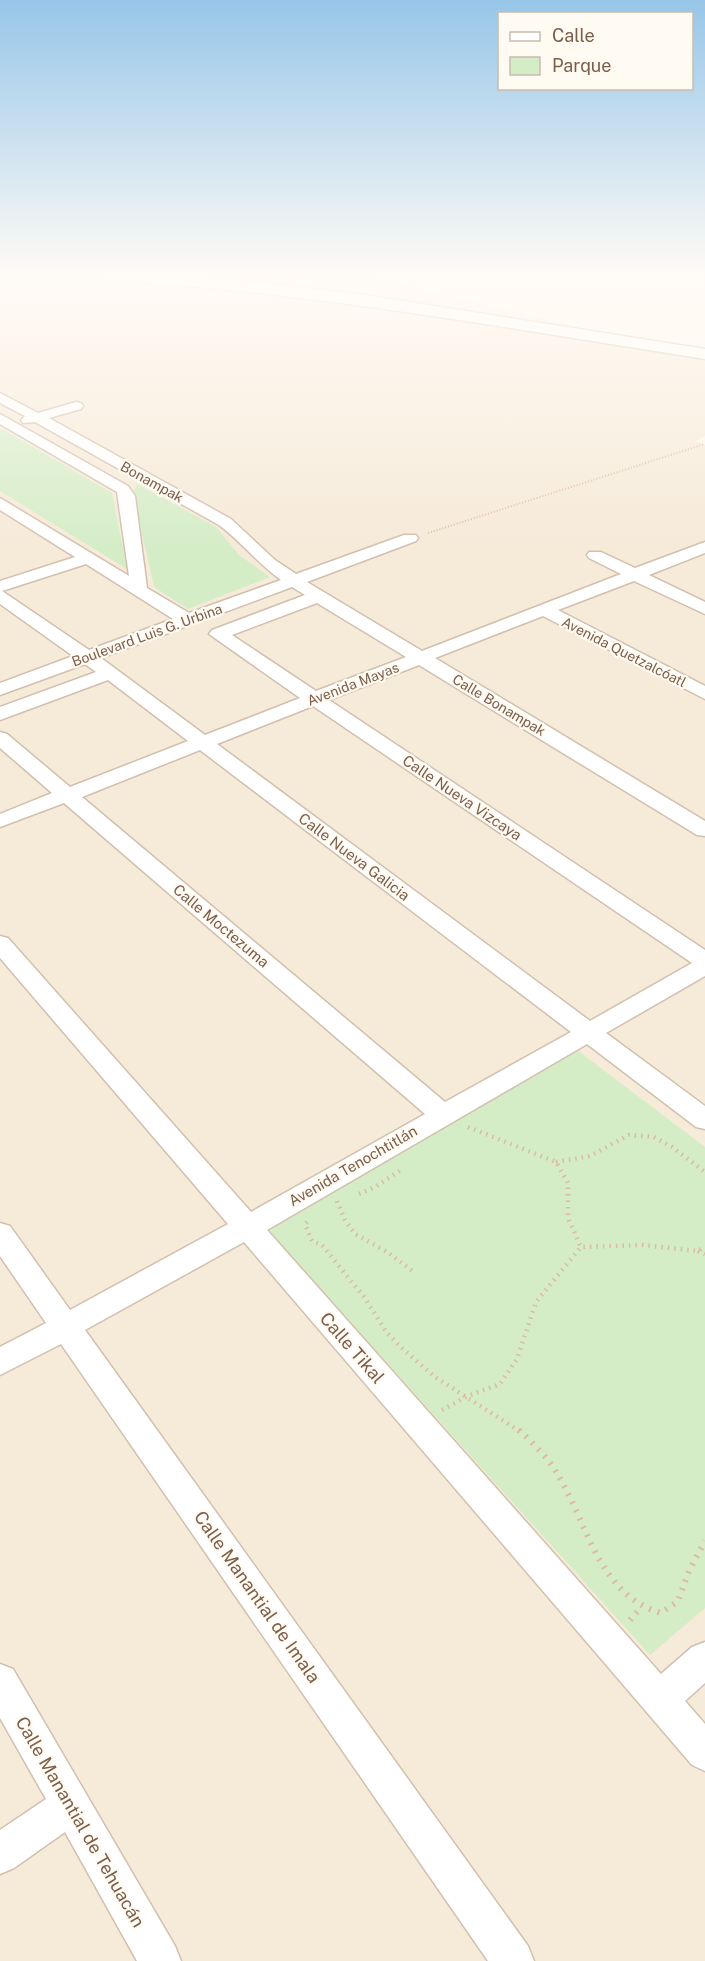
<svg xmlns="http://www.w3.org/2000/svg" width="705" height="1961" viewBox="0 0 705 1961" font-family="'Public Sans',sans-serif">
  <rect width="100%" height="100%" fill="#fef7eb"/>
  <path fill="#f6ead8" d="M0,275H367L705,359V436L695,441L705,445V1961H0Z"/>
  <g fill="#d5edc7">
    <path d="M2,429L112,493L127,569L0,491V430Z"/>
    <path d="M137,484L216,527L239,555L270,577L188,609L154,587L133,492Z"/>
    <path d="M573,1047L705,1147V1608L650,1655L263,1225Z"/>
  </g>
  <g fill="none" stroke-linecap="round" stroke-linejoin="round">
    <g stroke="#d2c0ae" stroke-width="3">
      <g id="street">
        <path d="M0,393L38,413L76,402L81,403L83,406L81,409L49,418L231,519L275,560L296,574L404,535H416L418,538L416,541L307,582L422,651L621,574L589,558L587,555L589,552H601L635,568L705,542V553L649,575L705,602V614L634,581L558,610L705,686V699L543,616L435,658L705,821V836L697,835L419,665L329,700L705,950V976L606,1033L705,1106V1129L696,1127L587,1044L267,1230L661,1674L692,1647L705,1642V1683L685,1701L705,1724V1771L692,1765L244,1242L85,1330L528,1946L534,1961H488L61,1344L0,1375V1347L46,1323L0,1256V1223L10,1226L70,1310L228,1224L0,958V936L8,938L251,1212L425,1114L64,803L0,827V814L52,793L0,748V732L7,734L70,787L188,741L108,680L0,720V707L96,672L85,664L0,695V683L73,656L0,604V581L75,557L0,510V498L129,576L117,492L0,424V414L128,486L135,496L147,588L189,613L281,580C258,564 242,542 219,525L35,422L23,423L21,420L25,416L0,403ZM86,564L173,619L89,650L2,591ZM292,587L305,595L212,630L209,634L300,698L205,735L101,658ZM317,603L406,657L316,691L232,635ZM313,706L692,963L590,1021L217,744ZM200,750L571,1032L445,1102L82,797Z"/>
        <path d="M0,1664L13,1669L175,1946L181,1961H137L65,1832L14,1868L0,1874V1830L46,1799L0,1718Z"/>
      </g>
    </g>
    <g stroke="#d7c2ae" stroke-width="3">
      <path id="secondary" d="M100,275H190L365,295L705,349V359C507,328 309,292 108,280Z"/>
    </g>
    <path stroke="#dbbba2" stroke-width="2" stroke-dasharray="1 2" stroke-linecap="butt" d="M428,533L705,444"/>
    <g stroke="#dbbba2" stroke-width="4.5" stroke-dasharray="1.5 5" stroke-linecap="butt">
      <path d="M468,1127L556,1162L568,1183V1218L581,1247"/>
      <path d="M556,1162L590,1156L629,1135L654,1137L672,1147L705,1172"/>
      <path d="M359,1194L375,1187L404,1168"/>
      <path d="M337,1201L345,1220L355,1234L389,1253L415,1273"/>
      <path d="M307,1222L305,1224L312,1241L322,1245L364,1297L387,1333L405,1351L435,1377L521,1432"/>
      <path d="M698,1251L705,1254"/>
      <path d="M442,1410L468,1396L500,1384L517,1359L536,1302L581,1247L643,1245L698,1251L705,1246"/>
    </g>
    <g stroke="#dbbba2" stroke-width="6" stroke-dasharray="2 7" stroke-linecap="butt">
      <path d="M519,1430C531,1441 548,1458 556,1472C588,1522 597,1594 661,1613L678,1601L689,1571L705,1541"/>
      <path d="M630,1620L641,1607"/>
    </g>
    <use href="#street" fill="#fff" fill-rule="evenodd"/>
    <use href="#secondary" fill="#fff" fill-rule="evenodd"/>
  </g>
  <linearGradient id="sky" x2="0" y2="1"><stop stop-color="#97c6e8"/><stop offset="0.5" stop-color="#fffbf6"/><stop offset="1" stop-color="#fffbf6" stop-opacity="0"/></linearGradient>
  <rect width="705" height="549" fill="url(#sky)"/>
  <g text-anchor="middle" stroke-width="4.5" stroke-linejoin="round" paint-order="stroke">
    <g font-size="14" fill="#7b5e4b" stroke="#fffbf2">
      <text transform="translate(152 482) rotate(29)" y="5">Bonampak</text>
      <text transform="translate(147 635) rotate(-20)" y="5">Boulevard Luis G. Urbina</text>
      <text transform="translate(624 652) rotate(27)" y="5">Avenida Quetzalcóatl</text>
      <text transform="translate(353 684) rotate(-21)" y="5">Avenida Mayas</text>
      <text transform="translate(499 705) rotate(31)" y="5">Calle Bonampak</text>
    </g>
    <g font-size="15" fill="#7b5e4b" stroke="#fffbf2">
      <text transform="translate(462 798) rotate(34)" y="5">Calle Nueva Vizcaya</text>
      <text transform="translate(354 857) rotate(37)" y="5">Calle Nueva Galicia</text>
      <text transform="translate(221 926) rotate(40)" y="5">Calle Moctezuma</text>
      <text transform="translate(353 1166) rotate(-30)" y="5">Avenida Tenochtitlán</text>
    </g>
    <g font-size="18" fill="#7b5e4b" stroke="#fffbf2">
      <text transform="translate(352 1348) rotate(49)" y="6">Calle Tikal</text>
      <text transform="translate(257 1597) rotate(55)" y="6">Calle Manantial de Imala</text>
      <text transform="translate(80 1822) rotate(60)" y="6">Calle Manantial de Tehuacán</text>
    </g>
  </g>
  <rect x="498" y="12" width="195" height="78" fill="#fffbf2" stroke="#cabcaf" stroke-width="1.5"/>
  <rect x="510" y="32" width="30" height="9" fill="#ffffff" stroke="#cabcaf" stroke-width="1.5"/>
  <text x="552" y="42" font-size="18" fill="#7b5e4b">Calle</text>
  <rect x="510" y="57" width="30" height="18" fill="#d5edc7" stroke="#cabcaf" stroke-width="1.5"/>
  <text x="552" y="72" font-size="18" fill="#7b5e4b">Parque</text>
</svg>
